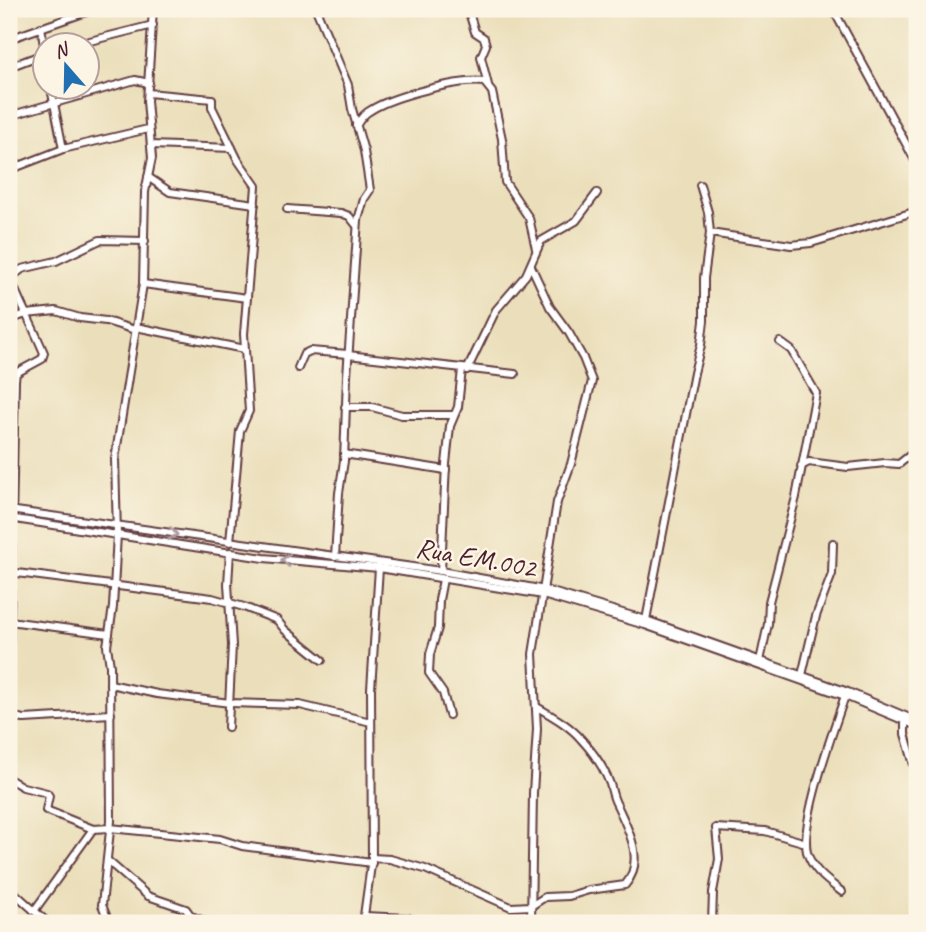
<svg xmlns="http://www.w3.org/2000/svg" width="926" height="932" viewBox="0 0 926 932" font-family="Caveat,sans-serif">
  <rect width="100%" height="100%" fill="#fcf5e5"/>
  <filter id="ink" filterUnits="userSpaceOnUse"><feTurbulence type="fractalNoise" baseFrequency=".0143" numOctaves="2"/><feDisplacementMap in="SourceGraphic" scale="14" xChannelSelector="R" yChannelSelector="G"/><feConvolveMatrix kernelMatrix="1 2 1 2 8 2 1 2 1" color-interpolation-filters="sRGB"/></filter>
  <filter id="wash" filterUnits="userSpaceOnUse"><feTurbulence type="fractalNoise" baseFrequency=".00686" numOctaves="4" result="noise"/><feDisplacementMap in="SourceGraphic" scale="28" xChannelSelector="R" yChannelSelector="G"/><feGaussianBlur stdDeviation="1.57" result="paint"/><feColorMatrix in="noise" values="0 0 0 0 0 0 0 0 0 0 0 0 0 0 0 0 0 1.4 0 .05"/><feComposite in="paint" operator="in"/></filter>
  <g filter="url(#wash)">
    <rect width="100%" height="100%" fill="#ebdfbb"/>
  </g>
  <g filter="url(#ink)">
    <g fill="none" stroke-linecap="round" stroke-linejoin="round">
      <g stroke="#623c41" stroke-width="10">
        <g id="minor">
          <path d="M316,9L348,85L352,109L364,151L370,190L364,199L358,220L347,376L344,461L339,493L335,557"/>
          <path d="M468,9L475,32L484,38L486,45L481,57L488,85"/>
          <path d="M833,9L917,164"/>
          <path d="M41,27L46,58"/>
          <path d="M9,39L95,9"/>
          <path d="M70,46L153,25"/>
          <path d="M9,67L46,53"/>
          <path d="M51,88L63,149"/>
          <path d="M148,93L212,99V107L238,160L256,186L244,334L249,411L240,431L230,542"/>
          <path d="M9,116L135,80L149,83"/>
          <path d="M356,126C360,119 365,113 371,110C393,96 459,79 484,82L492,92L502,139L505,182L529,218L536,249"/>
          <path d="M151,145L232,148"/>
          <path d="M9,170L63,149L148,129"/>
          <path d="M148,177L170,192L255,204"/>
          <path d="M700,185L708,212L710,233"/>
          <path d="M287,209L341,213L349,216L357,226"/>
          <path d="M531,266L550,307L569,333L583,358L592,381L571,464L557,502L533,654L537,729L533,793L531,923"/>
          <path d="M9,275C19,302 33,326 44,353L42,359L16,373L15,380L9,666"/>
          <path d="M10,278L22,269L56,261L100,240L145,241"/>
          <path d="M143,284L247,298"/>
          <path d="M9,320L26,314L56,311L80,318L106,321L135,330"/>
          <path d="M136,327L244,349"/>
          <path d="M348,355L515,374"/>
          <path d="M298,368L304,354L310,351L348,354"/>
          <path d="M467,370L496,310L526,275L541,241L576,221L597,193"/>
          <path d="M345,407H372L402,415H454"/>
          <path d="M344,454L446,470"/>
          <path d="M801,466L809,462L848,467L885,463L899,464L909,456H917"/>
          <path d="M9,510L441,571L545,590L646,620L848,692L917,721"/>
          <path d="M9,518L264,558L379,568L543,595L645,625L845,696L917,726"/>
          <path d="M441,571L446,464L450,426L458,407L462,369"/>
          <path d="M9,572L212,598L244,607L277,620L285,630L322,660"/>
          <path d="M443,579L439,600L438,628L430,654L429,673L443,693L449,715"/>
          <path d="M646,620L694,373L701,345L704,321V278L710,233L791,245L811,243L917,211"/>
          <path d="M9,621L109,634"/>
          <path d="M760,661L768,624L769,602L796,497L816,393L791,350L780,342"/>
          <path d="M802,675L816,616L832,574L833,543"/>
          <path d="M110,684L157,694L230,703L300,705L371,722"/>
          <path d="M9,716L24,719L111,714"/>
          <path d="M905,721V734L917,775"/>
          <path d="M228,727L232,645L228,584L230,552"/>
          <path d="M9,779L23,787L47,793L49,796L46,810L93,829L110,828L220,839L242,846L372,863"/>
          <path d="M372,858L390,859L425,869L511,907L531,906L545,897L569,896L589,890L625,885C646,861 628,829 617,805C613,798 612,791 610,784C604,768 593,752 581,739C569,725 552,716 537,707"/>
          <path d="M108,861L148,896L186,909L191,916L209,923"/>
          <path d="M9,888L48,923"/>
          <path d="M842,892C828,881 812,870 807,852C800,822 834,728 845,696"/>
          <path d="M34,911L93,829"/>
          <path d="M364,916L408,918L422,923"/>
          <path d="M106,923L108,920L102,905L111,821L110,666L107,646L113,607L117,534L115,459L143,284L145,192L152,158L147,101L153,9"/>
          <path d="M363,923L372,858L371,689L379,568"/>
          <path d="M712,923L713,892L719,859L716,828L765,831L806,843"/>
        </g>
      </g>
      <use href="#minor" stroke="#fff" stroke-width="6"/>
    </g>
    <defs><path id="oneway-chevron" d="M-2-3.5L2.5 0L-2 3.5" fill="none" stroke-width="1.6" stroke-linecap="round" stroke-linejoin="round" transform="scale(1.75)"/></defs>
    <g stroke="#ae9aa0">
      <use href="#oneway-chevron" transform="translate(173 534) rotate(8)"/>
      <use href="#oneway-chevron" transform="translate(286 560) rotate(-175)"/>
    </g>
  </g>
  <g text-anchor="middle" stroke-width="5" stroke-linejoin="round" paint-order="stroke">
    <g font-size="28" fill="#4a1f2b" stroke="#fcf5e5">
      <text transform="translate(476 557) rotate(10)" y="10">Rua EM.002</text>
    </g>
  </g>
  <rect width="926" height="932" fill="none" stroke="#fcf5e5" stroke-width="35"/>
  <g transform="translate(66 66) rotate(340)"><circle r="33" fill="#fcf5e5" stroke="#b59f9b" stroke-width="2"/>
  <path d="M0-5L12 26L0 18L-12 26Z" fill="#1f6fb2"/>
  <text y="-10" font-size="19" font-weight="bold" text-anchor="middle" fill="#4a1f2b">N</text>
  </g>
</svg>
